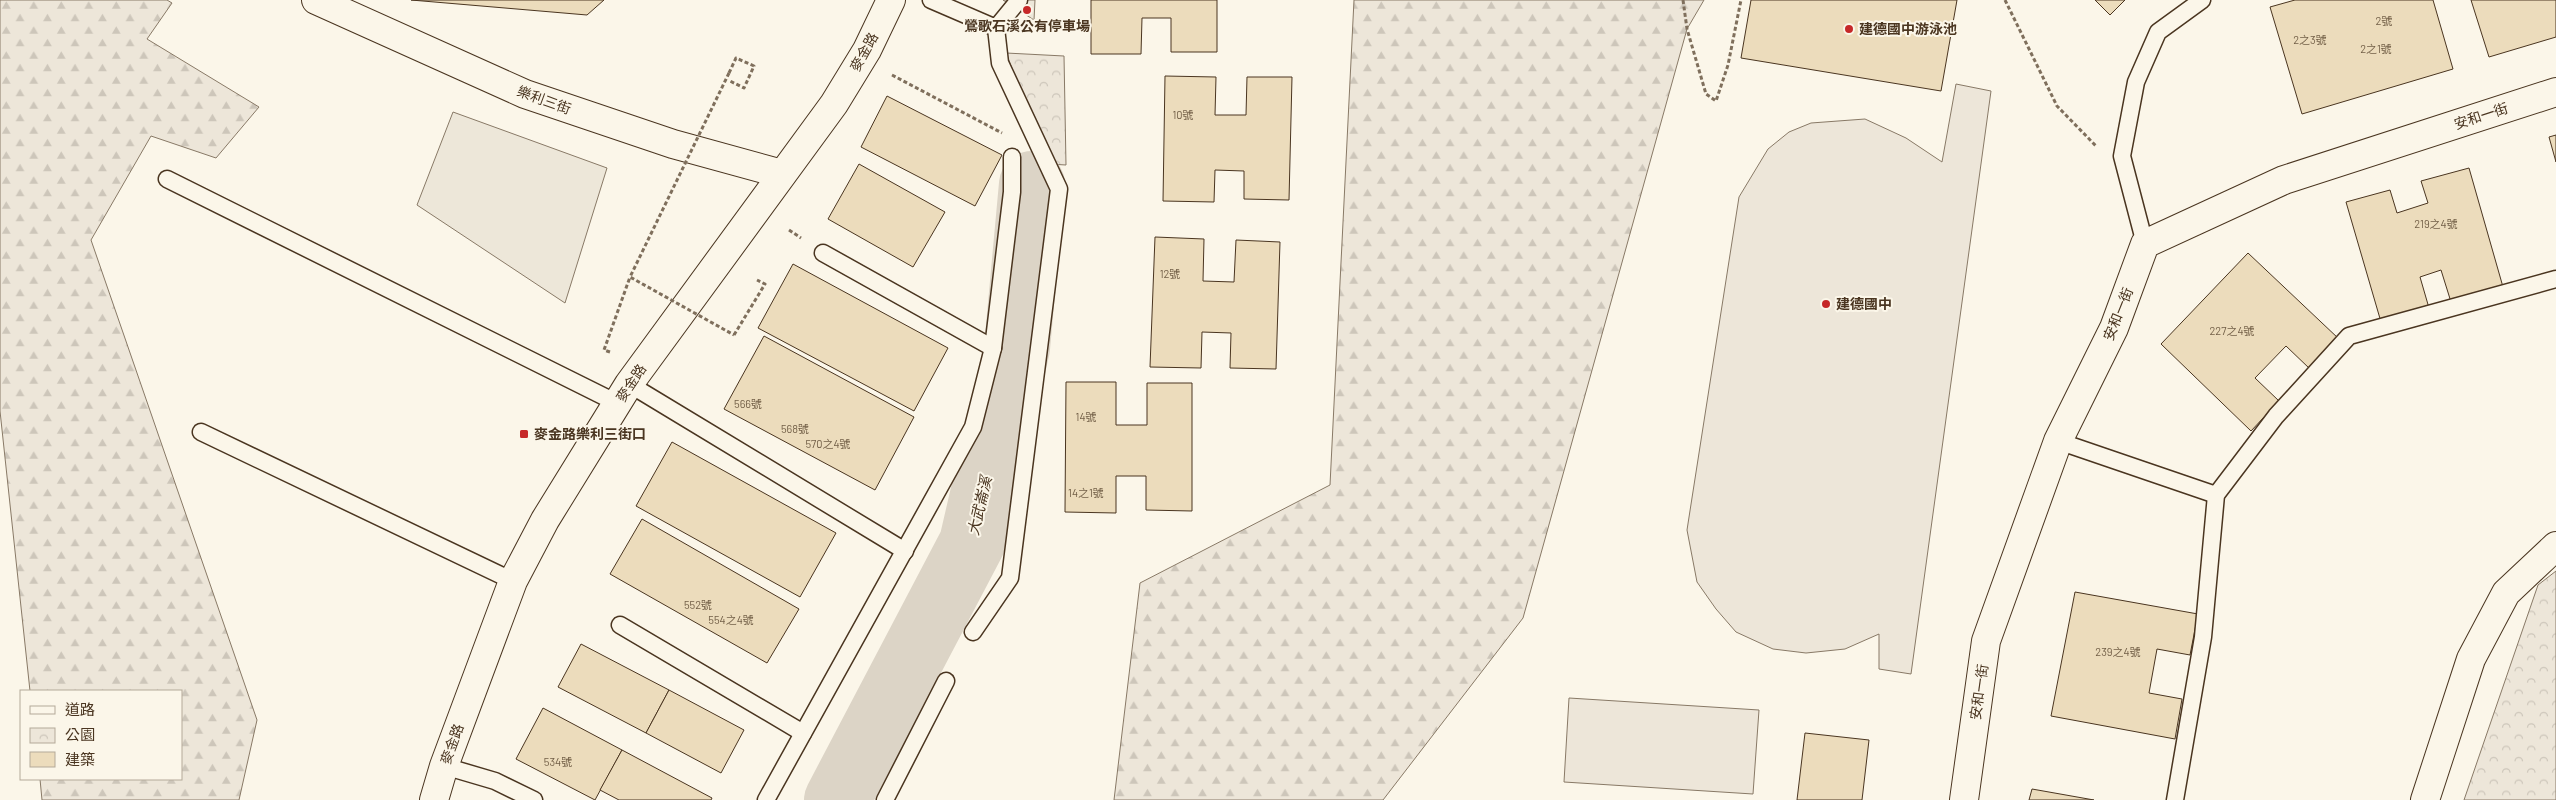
<svg xmlns="http://www.w3.org/2000/svg" width="2556" height="800" viewBox="0 0 2556 800" font-family="Barlow,'Noto Sans TC',sans-serif">
  <defs>
    <pattern id="forest-firs" width="22" height="20" patternUnits="userSpaceOnUse" patternTransform="scale(1.25)"><rect width="22" height="20" fill="#ede6d9"/><path d="M5 1l3.5 6h-7zM16 11l3.5 6h-7z" fill="#cdc6ba"/></pattern>
    <pattern id="park-crowns" width="20" height="18" patternUnits="userSpaceOnUse" patternTransform="scale(1.25)"><rect width="20" height="18" fill="#ede6d9"/><path d="M2 6a3 3 0 1 1 6 0M12 15a3 3 0 1 1 6 0" fill="none" stroke="#cdc6ba"/></pattern>
  </defs>
  <rect width="100%" height="100%" fill="#fbf6e9"/>
  <g fill="url(#forest-firs)" stroke="#887966">
    <path d="M0,0H167L172,3L147,39L259,107L216,158L151,136L91,240L257,720L239,800H42L40,779H181V691H30L0,411Z"/>
    <path d="M1354,0H1704L1687,29L1523,618L1383,800H1114L1140,583L1330,485Z"/>
  </g>
  <g fill="url(#park-crowns)" stroke="#887966">
    <path d="M1006,53L1064,56L1066,165L1049,164Z"/>
    <path d="M2556,571V800H2464L2538,585Z"/>
  </g>
  <g fill="#ede6d9" stroke="#887966">
    <path d="M1956,84L1991,91L1911,674L1879,669V634L1845,649L1806,653L1773,649L1736,632L1716,609L1697,582L1687,530L1739,197L1768,149L1789,132L1811,123L1865,119L1906,138L1942,162Z"/>
    <path d="M1569,698L1759,710L1753,794L1564,782Z"/>
  </g>
  <g fill="#ede7d9" stroke="#887966">
    <path d="M1003,0H1035L1034,20Z"/>
    <path d="M453,112L607,168L565,303L417,205Z"/>
  </g>
  <g fill="none" stroke-linecap="round" stroke-linejoin="round">
    <path stroke="#dcd4c6" stroke-width="66" d="M837,800L972,543L1017,348L1032,184"/>
  </g>
  <g fill="#ecdcbc" stroke="#4a3520">
    <path d="M411,0H604L587,15Z"/>
    <path d="M1091,0H1217V52H1171V18H1142L1141,54H1091Z"/>
    <path d="M1751,0H1957L1941,91L1741,58Z"/>
    <path d="M2095,0H2125L2110,15Z"/>
    <path d="M2295,0H2433L2453,69L2302,114L2270,7Z"/>
    <path d="M2471,0H2556V37L2489,57Z"/>
    <path d="M1165,76L1216,77L1215,115H1246L1247,77H1292L1289,200L1244,199V171L1215,170L1214,202L1163,201Z"/>
    <path d="M887,96L1002,155L975,206L861,147Z"/>
    <path d="M2556,135V162L2549,137Z"/>
    <path d="M859,164L945,212L913,267L828,219Z"/>
    <path d="M2469,168L2503,287L2451,302L2441,270L2420,277L2429,308L2381,322L2346,202L2390,190L2397,213L2428,203L2421,181Z"/>
    <path d="M1155,237L1204,239L1203,281L1234,282L1236,240L1280,242L1276,369L1230,368L1231,333L1202,332L1201,368L1150,367Z"/>
    <path d="M2248,253L2339,339L2310,369L2286,346L2255,378L2279,401L2251,431L2161,344Z"/>
    <path d="M793,264L948,348L914,411L758,328Z"/>
    <path d="M764,336L914,417L875,490L724,409Z"/>
    <path d="M1066,382H1116V425H1147V383H1192V511L1146,510V476H1116V513L1065,512Z"/>
    <path d="M672,442L836,533L800,597L636,506Z"/>
    <path d="M642,519L799,609L767,663L610,574Z"/>
    <path d="M2075,592L2198,614L2190,655L2157,649L2149,693L2182,699L2175,739L2051,716Z"/>
    <path d="M581,644L669,690L646,733L558,687Z"/>
    <path d="M669,690L744,730L721,773L646,733Z"/>
    <path d="M543,708L622,750L595,800L516,759Z"/>
    <path d="M1805,733L1869,740L1862,800H1797Z"/>
    <path d="M622,750L712,798L711,800H619L600,790Z"/>
    <path d="M2032,789L2094,800H2029Z"/>
  </g>
  <g fill="none" stroke-linecap="round" stroke-linejoin="round">
    <g stroke="#4a3520" stroke-width="19">
      <g id="service">
        <path d="M931,0L996,28L1019,0"/>
        <path d="M167,179L617,403"/>
        <path d="M2145,244L2122,156L2136,82L2158,32L2202,0"/>
        <path d="M823,253L993,348"/>
        <path d="M629,384L905,551"/>
        <path d="M201,432L513,581"/>
        <path d="M2058,441L2216,495"/>
        <path d="M620,625L803,733"/>
        <path d="M973,632L1010,578L1059,189L1000,63L996,28"/>
        <path d="M444,766L495,781L534,800"/>
        <path d="M766,800L973,427L993,348L1012,192V157"/>
        <path d="M885,800L946,681"/>
        <path d="M2175,800L2203,637L2216,495L2276,416L2349,336L2556,279"/>
      </g>
    </g>
    <g stroke="#4a3520" stroke-width="30">
      <g id="minor">
        <path d="M316,0L525,94L673,144L782,174"/>
        <path d="M1964,800L1986,641L2058,441L2114,328L2145,244L2284,180L2556,92"/>
        <path d="M2425,800L2471,659L2506,593L2556,546"/>
      </g>
    </g>
    <g stroke="#4a3520" stroke-width="30">
      <path id="tertiary" d="M434,800L444,766L513,581L545,520L629,384L834,104L867,50L891,0"/>
    </g>
    <g stroke="#7f6f5c" stroke-width="3" stroke-dasharray="4 2.5" stroke-linecap="butt">
      <path d="M1683,0L1687,29L1706,94L1716,101L1728,65L1741,0"/>
      <path d="M2005,0L2057,106L2096,146"/>
      <path d="M729,73L736,58L754,66L744,88L730,81"/>
      <path d="M892,75L1002,133"/>
      <path d="M789,230L801,238"/>
      <path d="M734,335L765,284L757,280"/>
      <path d="M610,352L604,350L630,277"/>
    </g>
    <use href="#service" stroke="#fbf6e9" stroke-width="16"/>
    <use href="#minor" stroke="#fbf6e9" stroke-width="28"/>
    <use href="#tertiary" stroke="#fbf6e9" stroke-width="28"/>
    <path stroke="#7f6f5c" stroke-width="3" stroke-dasharray="4 2.5" stroke-linecap="butt" d="M729,73L630,277L734,335"/>
  </g>
  <g fill="#c62828" stroke="#fbf6e9" stroke-width="2">
    <circle cx="1027" cy="10" r="5"/>
    <circle cx="1849" cy="29" r="5"/>
    <circle cx="1826" cy="304" r="5"/>
    <rect x="519" y="429" width="10" height="10" rx="2.5"/>
  </g>
  <g text-anchor="middle" stroke-width="4" stroke-linejoin="round" paint-order="stroke">
    <g font-size="11" fill="#725f47">
      <text x="2384" y="25">2號</text>
      <text x="2310" y="44">2之3號</text>
      <text x="2376" y="53">2之1號</text>
      <text x="1183" y="119">10號</text>
      <text x="2436" y="228">219之4號</text>
      <text x="1170" y="278">12號</text>
      <text x="2232" y="335">227之4號</text>
      <text x="748" y="408">566號</text>
      <text x="1086" y="421">14號</text>
      <text x="795" y="433">568號</text>
      <text x="828" y="448">570之4號</text>
      <text x="1086" y="497">14之1號</text>
      <text x="698" y="609">552號</text>
      <text x="731" y="624">554之4號</text>
      <text x="2118" y="656">239之4號</text>
      <text x="558" y="766">534號</text>
    </g>
    <g font-size="14" font-weight="bold" fill="#4a3520" stroke="#fbf6e9" text-anchor="start">
      <text x="1027" y="31" text-anchor="middle">鶯歌石溪公有停車場</text>
      <text x="1859" y="34">建德國中游泳池</text>
      <text x="1836" y="309">建德國中</text>
      <text x="534" y="439">麥金路樂利三街口</text>
    </g>
    <g font-size="14" fill="#4a3520" stroke="#fbf6e9">
      <text transform="translate(864 52) rotate(-61)" y="5">麥金路</text>
      <text transform="translate(544 100) rotate(20)" y="5">樂利三街</text>
      <text transform="translate(2481 116) rotate(-18)" y="5">安和一街</text>
      <text transform="translate(2118 314) rotate(-68)" y="5">安和一街</text>
      <text transform="translate(631 383) rotate(-56)" y="5">麥金路</text>
      <text transform="translate(1979 692) rotate(-82)" y="5">安和一街</text>
      <text transform="translate(452 744) rotate(-70)" y="5">麥金路</text>
    </g>
    <g font-size="15" font-style="italic" fill="#4a3520" stroke="#fbf6e9">
      <text transform="translate(980 506) rotate(-77)" y="5">大武崙溪</text>
    </g>
  </g>
  <rect x="20" y="690" width="162" height="90" fill="#fbf6e9" stroke="#b4a999"/>
  <rect x="30" y="706" width="25" height="8" fill="#fbf6e9" stroke="#b4a999"/>
  <text x="65" y="715" font-size="15" fill="#4a3520">道路</text>
  <rect x="30" y="728" width="25" height="15" fill="url(#park-crowns)" stroke="#b4a999"/>
  <text x="65" y="740" font-size="15" fill="#4a3520">公園</text>
  <rect x="30" y="752" width="25" height="15" fill="#ecdcbc" stroke="#b4a999"/>
  <text x="65" y="765" font-size="15" fill="#4a3520">建築</text>
</svg>
